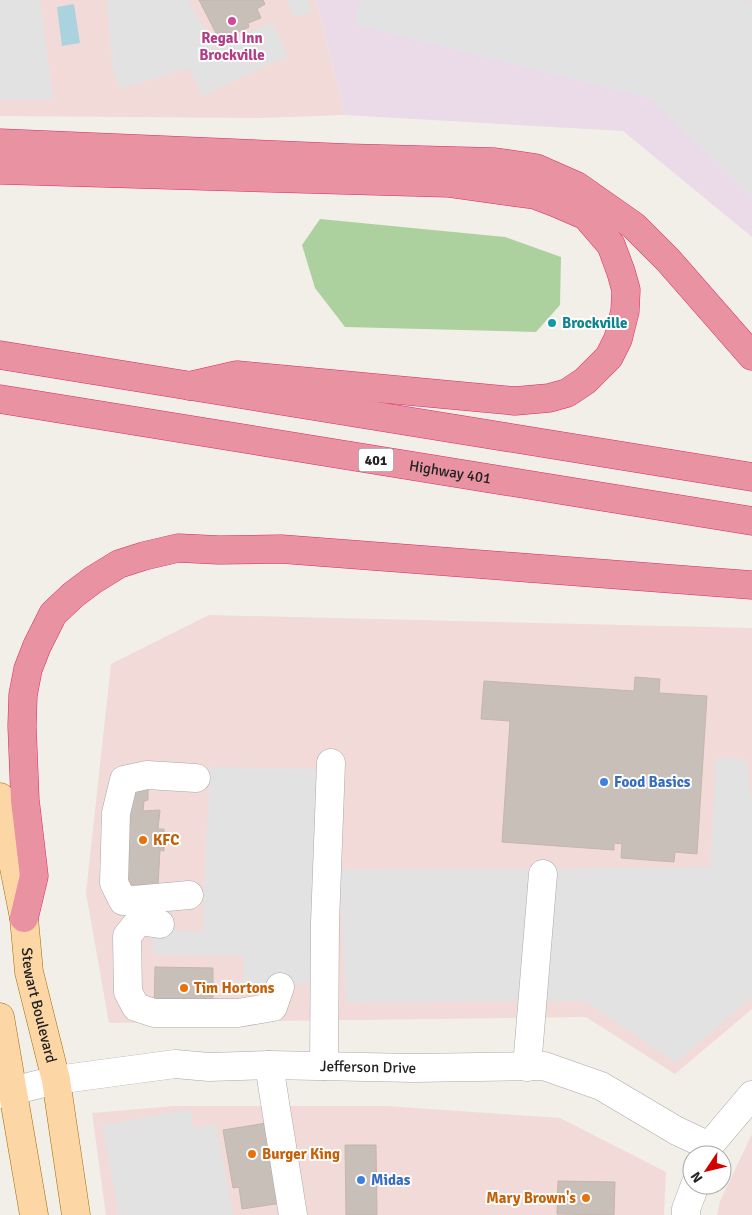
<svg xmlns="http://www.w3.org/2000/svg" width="752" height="1215" viewBox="0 0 752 1215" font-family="Signika,sans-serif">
  <rect width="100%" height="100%" fill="#f2efe9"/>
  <g fill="#f2dad9">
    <path d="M0,0H316L345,115L260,118L0,116Z"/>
    <path d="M209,615L752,628V1009L675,1074L586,1017L109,1023L86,893L111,664Z"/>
    <path d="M174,1106H386L560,1118L666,1172L664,1215H106L92,1113Z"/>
    <path d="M752,1134V1215H717L720,1201Z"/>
  </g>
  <path fill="#ebdbe8" d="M316,0H752V237L623,131L345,115Z"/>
  <path fill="#add19e" d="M320,219L505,237L561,257L560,305L536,332L345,327L315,288L302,245Z"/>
  <g fill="#e2e2e2">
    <path d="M0,0H40L53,100H0Z"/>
    <path d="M106,0H188L216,48L272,22L288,56L202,96L189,68L121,89L113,70Z"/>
    <path d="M286,0H308L312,12L295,17Z"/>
    <path d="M361,0H743L752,3V197L650,98L354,24Z"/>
    <path d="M716,758L746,759L752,805V997L676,1063L584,1001L346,1002L339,870L710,867Z"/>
    <path d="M210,767L321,769L310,984L243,983L244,956L153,954V929L202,932Z"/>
    <path d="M191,1109L194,1129L216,1124L233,1215H119L102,1125Z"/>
  </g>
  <path fill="#aad3df" d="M74,4L80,43L62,46L57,7Z"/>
  <g fill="#c7bfb8" stroke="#c4b6ab">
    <path d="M199,0H263L265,4L257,9L261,18L248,23L249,27L220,41Z"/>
    <path d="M635,677L660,679L659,693L707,696L697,854L675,852L674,862L621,858L622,844L614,843V850L502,842L510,721L481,719L484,681L634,691Z"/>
    <path d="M148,784V800L144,801L143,811L160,810L158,829H164V851L160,850L158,886L119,884L132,787Z"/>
    <path d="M155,967L213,968V1009L154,1008Z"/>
    <path d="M273,1122L282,1203L242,1209L239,1187L233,1188L223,1130Z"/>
    <path d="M345,1145H376L377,1215H346Z"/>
    <path d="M558,1181L615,1182L614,1215L557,1214Z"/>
  </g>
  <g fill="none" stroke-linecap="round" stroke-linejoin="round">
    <g stroke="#a9a9a9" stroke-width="29">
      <g id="minor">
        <path d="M189,895L123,901L114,883L116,813L124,780L147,775L196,778"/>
        <path d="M160,924L139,921L127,936L128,992L136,1007L154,1013H238L273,1007L280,987"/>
        <path d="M269,1065L293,1215"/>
        <path d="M324,1066L325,923L331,763"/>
        <path d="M527,1067L543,874"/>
        <path id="s1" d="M0,1094L56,1080L175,1064L209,1067L269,1065L413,1068L544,1066L601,1086L677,1131L709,1146"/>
        <path d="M705,1155L709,1146L752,1095"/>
        <path d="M686,1215V1209L695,1185"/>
      </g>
    </g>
    <g stroke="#a06b00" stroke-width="29">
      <g id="major">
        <path id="s2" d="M0,797L24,918L29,972L56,1080L76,1215"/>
        <path d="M0,1017L34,1215"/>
      </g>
    </g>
    <g stroke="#dc2a67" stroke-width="29">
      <g id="highway">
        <path d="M0,143L347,158L495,162L536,168L577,186L634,226L668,260L752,356"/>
        <path d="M0,170L448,183L535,195L556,203L586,216L611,245L621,272L626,290L625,311L618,339L609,357L585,381L567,393L549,398L515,401L237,375L189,386"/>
        <path d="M0,355L752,477"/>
        <path id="s3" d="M0,399L752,521"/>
        <path d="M24,918L34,876L25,800L22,726L23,695L28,669L37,646L53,614L73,595L93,580L119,564L144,556L178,548L219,550L281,549L752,585"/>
      </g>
    </g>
    <use href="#minor" stroke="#fff" stroke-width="28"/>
    <use href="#major" stroke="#fcd6a4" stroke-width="28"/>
    <use href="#highway" stroke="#e892a2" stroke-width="28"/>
  </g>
  <circle fill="#d1479c" stroke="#fff" stroke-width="2" cx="232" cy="21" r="5"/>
  <circle fill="#0f9aa8" stroke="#fff" stroke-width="2" cx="552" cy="323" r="5"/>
  <g fill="#3f7fe0" stroke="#fff" stroke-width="2">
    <circle cx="604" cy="782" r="5"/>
    <circle cx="361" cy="1180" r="5"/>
  </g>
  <g fill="#e8710a" stroke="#fff" stroke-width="2">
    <circle cx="143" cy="840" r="5"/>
    <circle cx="184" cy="988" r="5"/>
    <circle cx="252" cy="1154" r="5"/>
    <circle cx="586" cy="1198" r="5"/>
  </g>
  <g text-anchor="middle" stroke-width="4" stroke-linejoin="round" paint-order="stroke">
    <rect fill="#fff" stroke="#646464" stroke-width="1" x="358.5" y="448.5" width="35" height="23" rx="4"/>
    <g font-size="14" font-weight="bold" fill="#222">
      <text x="376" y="465">401</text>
    </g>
    <g font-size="15" font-weight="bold" fill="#b23c85" stroke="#fff">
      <text x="232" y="43">Regal Inn<tspan x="232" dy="17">Brockville</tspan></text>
    </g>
    <g font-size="15" font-weight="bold" fill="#0d838f" stroke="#fff" text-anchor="start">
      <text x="562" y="328">Brockville</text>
    </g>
    <g font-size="15" fill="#222" stroke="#fff">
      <text dy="5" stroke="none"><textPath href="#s3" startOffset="456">Highway 401</textPath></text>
      <text dy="5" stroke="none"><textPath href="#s2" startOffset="212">Stewart Boulevard</textPath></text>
      <text dy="5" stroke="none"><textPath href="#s1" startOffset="371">Jefferson Drive</textPath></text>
    </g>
    <g font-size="15" font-weight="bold" fill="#366cbe" stroke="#fff" text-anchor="start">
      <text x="614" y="787">Food Basics</text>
      <text x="371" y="1185">Midas</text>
    </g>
    <g font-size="15" font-weight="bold" fill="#c56008" stroke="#fff" text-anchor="start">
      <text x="153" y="845">KFC</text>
      <text x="194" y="993">Tim Hortons</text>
      <text x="262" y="1159">Burger King</text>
      <text x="576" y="1203" text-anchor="end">Mary Brown's</text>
    </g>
  </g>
  <g transform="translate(707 1170) rotate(235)"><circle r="24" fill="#ffffff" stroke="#a7a7a7"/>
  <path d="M0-4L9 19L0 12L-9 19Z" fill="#d40000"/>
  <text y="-8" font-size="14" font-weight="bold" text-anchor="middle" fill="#222222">N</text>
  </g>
</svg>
